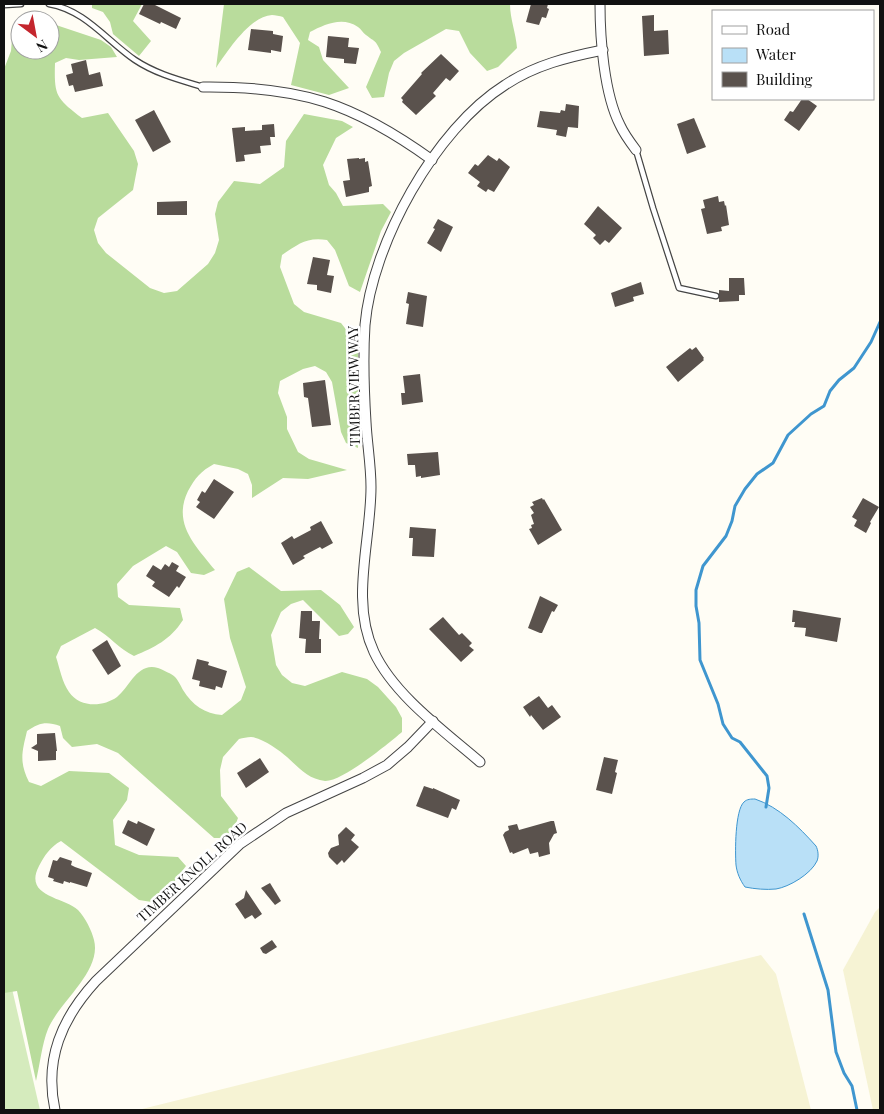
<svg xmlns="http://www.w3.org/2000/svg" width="884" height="1114" viewBox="0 0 884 1114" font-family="'Playfair Display',serif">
  <rect width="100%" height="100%" fill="#fffdf5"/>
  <g fill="#f6f3d4">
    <path d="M880,907V1110H873L843,970L875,912Z"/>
    <path d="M761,955L776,974L811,1110H138Z"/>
  </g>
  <path fill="#d5ebbd" d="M4,954L40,1110H4Z"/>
  <g fill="#b9dc9c">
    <path d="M92,4H142L133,21L151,41L139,56L113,34L110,22L103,12L92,8Z"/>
    <path d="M224,4H510C510,19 516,33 517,48L498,67L487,71L470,53L459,31L446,29L404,53L394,61L389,73L384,97L372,98L366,87L381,52C375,39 376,43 366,35C363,33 361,29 358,27C342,16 324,25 310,32L308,40L319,47L323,60L349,88L329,95L291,85L300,43L283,17C280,16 275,15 272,15C250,16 227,52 216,68Z"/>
    <path d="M20,22V50H50V23L101,40L111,47L117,57L79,60L66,58L55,63C54,96 56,98 82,118L108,113L134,151L138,164L133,190L98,218L94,230L98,243L106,253L150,288L164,293L177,291L208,264L215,253L219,240L215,214L218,202L234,181L260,184L284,167L286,141L304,114L342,121L353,127L336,138L323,165L329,185L336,193L343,206L383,204L391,212L381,231L360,292L349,286L335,250L327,240C306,237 299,244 282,255L280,267L294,304L304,312L341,323L358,345V448L346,443L341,432L332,382L326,372L315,366L303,369L280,381L278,393L287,417V429L298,452L309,459L347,470L308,479L283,478L252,498V485L248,474L238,469L214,464C201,471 195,478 188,491C172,524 196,546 215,570L204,575L191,573L177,552L166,546L133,566L117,584L118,597L129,605L180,608L183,620C170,640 155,647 134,656C119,649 110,636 95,628L61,646L56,657C60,669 62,682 69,692C80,708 103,707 117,697C130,687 137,662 158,668C163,670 172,674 175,677C178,680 181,686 183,690C192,705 205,714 222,715L241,700L246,687L230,638L224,599L237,572L249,567L281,591L321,590L340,605L354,627L348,634L339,636L303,600L291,604L281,612L271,635L276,665L282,675L292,683L305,686L342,672L367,679L378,687L396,707L402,718V732C389,743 342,782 325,781C308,779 299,768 287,757C279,750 262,738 251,737C247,737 243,738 239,739L223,757L220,770L221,796L238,818C233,831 230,839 214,838L118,753L97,744L72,747L63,738L60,726C46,721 39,723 27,731C22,752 19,762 29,782L41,786L69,771L109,773L129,788L127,800L113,820L115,845L139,855L178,857L186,866L171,886L152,902L139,900L61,841C50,847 45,855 39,866C23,897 64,897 78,910C85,917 92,931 94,940C102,971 60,1001 48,1029C42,1044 40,1064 36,1081L17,991L4,993V69L11,51L13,27Z"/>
  </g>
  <path fill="#b9e0f7" stroke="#3f96cf" d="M755,799C779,807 799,827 816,846C818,850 819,856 817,861C811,874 789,887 776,889C766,890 755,889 745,887C740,880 737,873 736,865C735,852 735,810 744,802C747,799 751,799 755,799Z"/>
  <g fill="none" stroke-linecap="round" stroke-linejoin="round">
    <g stroke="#3f96cf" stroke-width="3">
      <path d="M766,807L769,788L767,776L740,742L732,738L723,724L718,704L700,660L699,623L696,606V590L703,566L726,536L732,521L735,506L745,489L757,474L773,463L788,435L811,414L824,406L830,391L839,380L854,368L871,342L880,322"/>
      <path d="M804,914L828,990L836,1052L844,1073L852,1086L857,1110"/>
    </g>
  </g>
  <g fill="#5a524d">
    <path d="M144,4H153L181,18L176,29L161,22L160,24L139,14Z"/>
    <path d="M531,4H548L547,8L549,9L546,18L542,17L539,25L526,22Z"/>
    <path d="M654,15V31L668,30L669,54L644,56L642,16Z"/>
    <path d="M251,29L273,31V34L283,36L281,52L271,50V53L248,50Z"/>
    <path d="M328,36L349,38L348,47L359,48L356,64L344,63V59L326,57Z"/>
    <path d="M441,54L459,71L450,81L446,78L433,93L436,96L416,115L402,102L403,100L401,98L422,74L421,73Z"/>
    <path d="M86,60L89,75L100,72L103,86L75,92L73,85L69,86L66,75L73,73L71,64Z"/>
    <path d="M802,99H807L817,106L799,131L784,120L790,111L793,112Z"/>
    <path d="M566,104L579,106L578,128L568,127L566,137L556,135L557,130L537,127L540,111L560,113L561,110L565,111Z"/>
    <path d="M154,110L171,142L153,152L135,120Z"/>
    <path d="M694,118L706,147L687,154L677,124Z"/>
    <path d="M274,124L275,137H270L271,145L260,146L261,153L244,155L245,161L236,162L232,128L245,127V131L262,130V125Z"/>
    <path d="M488,155L497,161L499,158L510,167L494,192L488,189L486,192L477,186L480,182L468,173L475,164L478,166Z"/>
    <path d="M359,158V159L365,158V162L368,161L372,186L369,187V192L346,197L343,181L350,180L347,159Z"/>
    <path d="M718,196L719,202L724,201L725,206L726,205L729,225L721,227L722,231L707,234L701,209L705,208L703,200Z"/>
    <path d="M187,201V215H157V202Z"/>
    <path d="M598,206L622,228L609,243L605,240L600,245L593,238L596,235L584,224Z"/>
    <path d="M438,219L453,227L441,252L427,243L435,229L433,228Z"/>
    <path d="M313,257L330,260L327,275L334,276L331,293L317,290V285L307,284Z"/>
    <path d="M729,278H744L745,295H739V301L719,302V290L729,291Z"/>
    <path d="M641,282L644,294L633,297L634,301L615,307L611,293Z"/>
    <path d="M408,292L427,296L423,327L406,324L409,304L406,303Z"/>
    <path d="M696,347L704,358L703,359L704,360L678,382L666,367L690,348L692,350Z"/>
    <path d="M420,374L423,402L402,405L401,393H405L403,376Z"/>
    <path d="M325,380L331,425L312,427L308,398L304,397L303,383Z"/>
    <path d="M438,452L440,475L421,478V476L416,477L415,465H408L407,454Z"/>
    <path d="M214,479L234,492L214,519L196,507L200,502L197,500L202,491L205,493Z"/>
    <path d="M542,498L543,500L544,499L562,530L538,545L529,529L532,528L531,525L534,524L531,515L534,513L530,507L534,505L532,502Z"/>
    <path d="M863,498L879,507L870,522L871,523L866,533L854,526L857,520L852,517Z"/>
    <path d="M321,521L333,543L322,549L320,547L303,556L305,558L293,565L281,543L292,536L294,539L311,530L310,527Z"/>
    <path d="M410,527L436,529L434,557L412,556L413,538H409Z"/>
    <path d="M172,562L179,566L176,571L186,577L179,588L177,586L169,597L152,586L155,582L146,576L153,565L161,570L165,564L169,567Z"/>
    <path d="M540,596L558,605L554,612L552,611L542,633H540L528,628Z"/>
    <path d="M793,610L841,618L837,642L805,636L806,628L794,627L795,622H792Z"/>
    <path d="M301,611H312V621H320L319,639H321V653H305L306,639L299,638Z"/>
    <path d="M443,617L459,635L462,633L472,643L469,646L474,650L461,662L429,629Z"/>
    <path d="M107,640L121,666L108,675L92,650Z"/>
    <path d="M197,659L209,662L208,665L227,671L222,688L216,686L215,690L199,686L200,681L192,679Z"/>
    <path d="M539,696L548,708L552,705L561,717L543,730L531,715L530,717L523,707Z"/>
    <path d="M55,733L57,751H56V760L38,761V751L31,748L37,744V734Z"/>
    <path d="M604,757L618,760L615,772L617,773L612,794L596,790Z"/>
    <path d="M260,758L269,772L246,788L237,773Z"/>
    <path d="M424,786L433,789V788L460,800L456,810L452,808L448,818L416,806Z"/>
    <path d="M128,820L137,824L138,821L155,829L147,846L122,833Z"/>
    <path d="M551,821H554L557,833L554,834L549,843L550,854L539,857L538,852L530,854L528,848L513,854L512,852L510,853L503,835L505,832L509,830L508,826L517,824L519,830Z"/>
    <path d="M346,827L355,835L351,840L359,847L344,863L342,860L337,865L329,857L328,853L331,848L339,845L338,835Z"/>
    <path d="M60,857L72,861L71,865L75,867L92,873L87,887L70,882V883L64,881L63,884L53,881L54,879L48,877L53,860L57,861Z"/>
    <path d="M270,883L281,901L275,905L261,888Z"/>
    <path d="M246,890L262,914L255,919L252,915L245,919L235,904L244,898Z"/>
    <path d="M272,940L277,947L266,954L263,953L260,948Z"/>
  </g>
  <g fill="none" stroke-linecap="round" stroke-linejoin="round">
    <g stroke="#444" stroke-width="7">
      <g id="lane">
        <path d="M49,4C85,10 107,41 135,60C156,74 180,80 203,87"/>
        <path d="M4,5L21,4"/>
        <path d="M636,150L653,208L679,288L716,296"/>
      </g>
    </g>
    <g stroke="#444" stroke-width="11">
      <g id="street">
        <path d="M600,4C600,38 604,94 620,125C624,134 630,142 636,150"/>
        <path d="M203,87C300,86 353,103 432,160"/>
        <path d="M480,762C444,731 394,695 374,652C350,601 371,541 371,487C371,465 367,443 366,422C364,390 363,357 365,325C372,244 435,129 505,85C535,65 568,57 603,50"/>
        <path d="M55,1110C44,1059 62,1018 96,981L240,844L286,813L363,778L387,765L408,747L433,721"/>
      </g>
    </g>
    <use href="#lane" stroke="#fff" stroke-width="4.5"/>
    <use href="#street" stroke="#fff" stroke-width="9"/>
  </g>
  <g text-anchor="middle" stroke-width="5" stroke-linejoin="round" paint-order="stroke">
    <g font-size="14" fill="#111" stroke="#fff">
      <text transform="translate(354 386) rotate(-91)" y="5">TIMBER VIEW WAY</text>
      <text transform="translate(192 872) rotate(-42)" y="5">TIMBER KNOLL ROAD</text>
    </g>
  </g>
  <rect width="884" height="1114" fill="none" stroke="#111111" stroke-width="10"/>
  <rect x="712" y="10" width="162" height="90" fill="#ffffff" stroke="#a0a0a0"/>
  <rect x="722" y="26" width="25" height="8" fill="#ffffff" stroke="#a0a0a0"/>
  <text x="756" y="35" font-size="15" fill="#111111">Road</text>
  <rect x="722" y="48" width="25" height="15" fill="#b9e0f7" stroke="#a0a0a0"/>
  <text x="756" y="60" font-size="15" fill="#111111">Water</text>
  <rect x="722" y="72" width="25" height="15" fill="#5a524d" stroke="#a0a0a0"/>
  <text x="756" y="85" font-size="15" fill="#111111">Building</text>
  <g transform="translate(35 35) rotate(148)"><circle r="24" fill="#ffffff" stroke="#a0a0a0"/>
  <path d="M0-4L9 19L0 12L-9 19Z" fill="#c4262e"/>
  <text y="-8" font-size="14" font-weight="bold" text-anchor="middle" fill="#111111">N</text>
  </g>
</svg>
